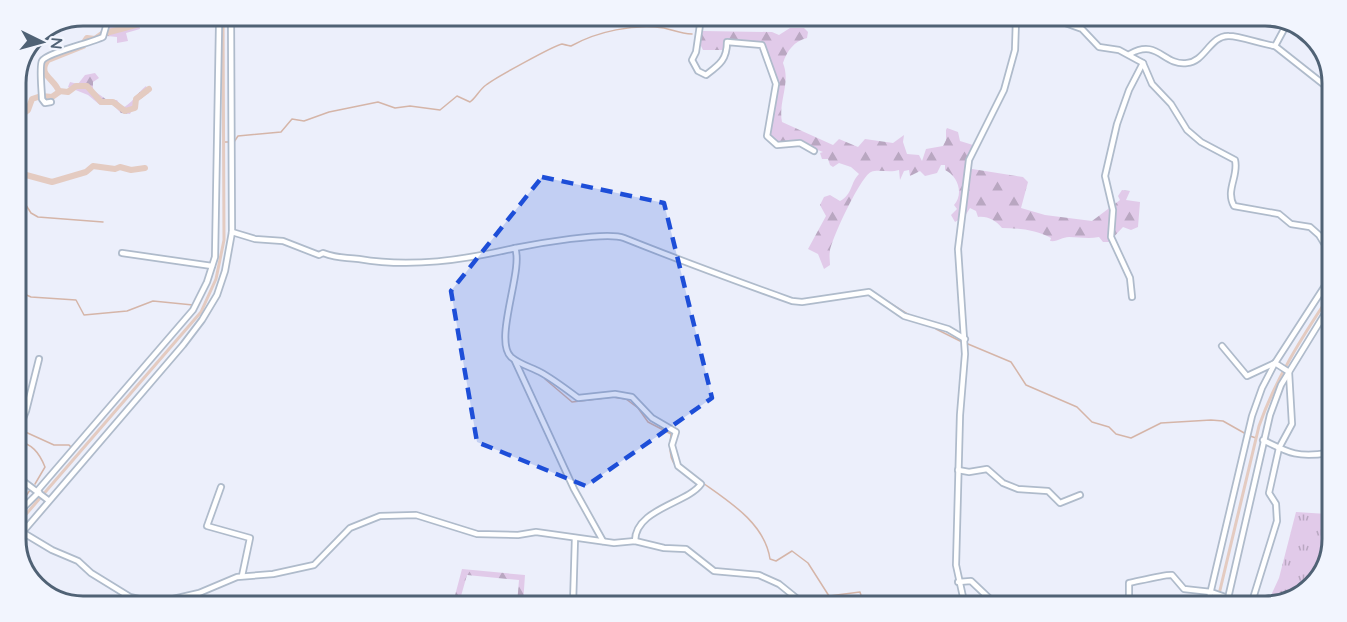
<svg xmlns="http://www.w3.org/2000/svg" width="1347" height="622" viewBox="0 0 1347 622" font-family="Quicksand,sans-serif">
  <defs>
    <pattern id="grass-tufts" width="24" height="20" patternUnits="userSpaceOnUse" patternTransform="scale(1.5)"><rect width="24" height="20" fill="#e1cae9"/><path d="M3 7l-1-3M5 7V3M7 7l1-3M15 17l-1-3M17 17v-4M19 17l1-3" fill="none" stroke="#b9a7c1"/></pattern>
    <pattern id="forest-firs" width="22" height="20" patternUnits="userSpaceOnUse" patternTransform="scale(1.5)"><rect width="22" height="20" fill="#e1cae9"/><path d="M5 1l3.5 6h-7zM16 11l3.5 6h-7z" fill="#b9a7c1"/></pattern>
  </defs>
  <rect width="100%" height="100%" fill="#eceffb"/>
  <path fill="url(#grass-tufts)" d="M1296,512L1327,514V559L1320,555L1299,596L1266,606L1279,578Z"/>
  <g fill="url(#forest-firs)">
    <path d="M137,16L140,29L126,33L128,41L117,43V37L107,36V24Z"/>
    <path d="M790,28H804L808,32L807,38C794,41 787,51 783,63C791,83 778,102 782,122L833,145L839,139L858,147L865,139L893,143L904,135L903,142L907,154L919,155L922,161L926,149L943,146L946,140V130L947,128L958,132L960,141L973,145L966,168L1023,177L1028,182L1021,208L1045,215L1092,221L1120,200L1118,196L1122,190L1130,191L1126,200L1140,202L1138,227L1131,230L1123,227L1109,242H1103L1099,237C1088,239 1079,237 1069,237C1062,237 1058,242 1050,241L1051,238C1037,230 1018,228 1002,228C995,220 988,216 978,217L976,211L970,208L965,216L955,222L951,215L957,209L954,205C964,194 958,176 945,170V165H941L937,173L925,176L920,171L910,176L909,170L904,171L900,180L899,170C890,173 878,169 871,172C861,176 832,238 830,251C829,255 830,261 830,265L824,269L818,254L808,249L826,216L820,205L824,197L830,195L840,201C853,194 850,183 859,174L851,167L839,163L833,167L830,165L828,159H822L820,153L823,152L797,142L778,145L768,135L778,82L763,44L728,40L723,50H703L698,40L703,31L772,32L779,35Z"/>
    <path d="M95,73L99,78L93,82V90L107,100H117L122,108C132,104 137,93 146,86L149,93L136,102L130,114L121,113L112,104L100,105L88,95L68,87L70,82L78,84L85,75Z"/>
    <path d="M462,569L525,575L523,604H517L519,580L467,575L459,603H453Z"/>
  </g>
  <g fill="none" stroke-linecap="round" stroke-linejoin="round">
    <g stroke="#d5b5a8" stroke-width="1.5">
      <path d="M223,142H228"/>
      <path d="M234,142L238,136L281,132L292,119L304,121L329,112L378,102L395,108L410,106L440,110L457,96L470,102C476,98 479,90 486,85C493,79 555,45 562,44C562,44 570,46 571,46C598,31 633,24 664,28C673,30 681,34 692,34"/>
      <path d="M15,188L31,213L38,217L103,222"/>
      <path d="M15,290L31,297L76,300L84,315L127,311L153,301L193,305"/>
      <path d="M877,295L909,315"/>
      <path d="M936,329L962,342"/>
      <path d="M968,344L1011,362L1026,385L1077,407L1092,422L1109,427L1116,434L1131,438L1161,423L1211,420L1223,421L1246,434"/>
      <path d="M545,379L572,402L613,397L626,399L638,408L648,422L671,434C667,461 673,467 696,482"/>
      <path d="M21,430L54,445H69L72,448"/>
      <path d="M1250,436L1256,438"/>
      <path d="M16,440C32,444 39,452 45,467L35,484"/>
      <path d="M703,483C730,502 765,524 770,559L776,561L792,551L808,563L829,596L860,592L864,605"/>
      <path d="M18,508L30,490"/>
      <path d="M15,512L16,510"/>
    </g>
    <g stroke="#e4cbc1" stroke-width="3">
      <path d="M15,527L201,312L216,279L224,240L223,16"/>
      <path d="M1216,607L1259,426C1276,378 1302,337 1330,295"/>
    </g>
    <g stroke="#e4cbc1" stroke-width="6">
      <path d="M83,44L87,38L95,39L102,34L158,19"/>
      <path d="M59,91L68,92L76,86H87L101,102H113L125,111L135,108L136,99L149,89"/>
      <path d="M15,120L28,110L32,99L41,96L52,97L59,92C56,79 36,75 48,60L83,46"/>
      <path d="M15,172L52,182L86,172L93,166L115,169L120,167L131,170L145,168"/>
    </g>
    <g stroke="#afbbcb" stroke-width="8">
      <g id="minor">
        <path d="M701,18L696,52L692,60L698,71L706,75C719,65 727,60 727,42L762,45L776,84L767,136L777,145L800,143L814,151"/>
        <path d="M1054,19L1082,29L1099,47L1119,50L1143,63L1152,84L1171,104L1187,130L1201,142L1235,160C1239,176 1225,190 1234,206L1279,214L1291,224L1310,227L1319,235L1330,253"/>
        <path d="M1275,46L1332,91"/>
        <path d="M1130,54C1158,38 1163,66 1187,63C1205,62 1210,35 1229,36C1240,36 1261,44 1275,46L1289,20"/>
        <path d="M51,102L45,103L42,99C42,92 39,66 42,61C46,53 91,43 103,37L107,23L133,15"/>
        <path d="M232,232L255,239L283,241L319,255L323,253C339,259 344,257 359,259C411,268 464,260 515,248C524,269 493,340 511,357C519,364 530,367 540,372C553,379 566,389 578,398L615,394L632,397L652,418L676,432L672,445L678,466L701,484C688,503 635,509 635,541"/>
        <path d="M515,248C535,244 607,231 624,238C679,260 736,281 792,301L802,302L869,292L904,316L948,329L965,339"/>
        <path d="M122,253L212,266"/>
        <path d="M1132,297L1130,278L1111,237L1113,210L1105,176L1117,124L1129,90L1143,63"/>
        <path d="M1222,346L1247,376L1275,363"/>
        <path d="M515,361L574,489L603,541"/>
        <path d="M15,438L26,411L39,359"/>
        <path d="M1263,440C1289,453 1298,458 1328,453"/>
        <path d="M958,470L969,472L987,469L1003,483L1018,489L1048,491L1060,503L1080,495"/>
        <path d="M15,475L48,500"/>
        <path d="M221,487L207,526L250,538L242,576"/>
        <path d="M38,490L193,310L207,282L215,257L219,27L217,16"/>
        <path d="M15,516L39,492"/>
        <path d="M22,532L52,550L78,561L91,573L130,597L152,602"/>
        <path d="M15,541L183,345L202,320L217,295L225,271L232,232L231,16"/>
        <path d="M958,582L971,581L990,599L992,606"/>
        <path d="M160,602L199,593L237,577L273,574L314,565L350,528L380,516L416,515L477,534L518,535L536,532L614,543L635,541L664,548L686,549L714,571L759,575L779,584L805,605"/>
        <path d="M573,604L575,538"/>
        <path d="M1251,605L1277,521L1276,504L1269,493L1279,448L1292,424L1289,372L1275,363L1330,278"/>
        <path d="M965,606L956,565L960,415L965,354L958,249L969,160L1004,90L1015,50L1016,19"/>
        <path d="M1129,606V583C1139,581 1166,574 1172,575L1184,589L1211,592L1251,606"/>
        <path d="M1207,607L1252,416L1262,388L1275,363"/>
        <path d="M1226,607L1270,415L1281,385L1329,307"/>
      </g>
    </g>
    <use href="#minor" stroke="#fff" stroke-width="4.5"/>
  </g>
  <path fill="#1d4ed8" fill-opacity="0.2" stroke="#1d4ed8" stroke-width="4.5" stroke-dasharray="12 8" stroke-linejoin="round" d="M542,177L664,203L712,398L586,486L477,442L451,291Z"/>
  <path d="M0 0H1347V622H0ZM83 26H1265A57 57 0 0 1 1322 83V539A57 57 0 0 1 1265 596H83A57 57 0 0 1 26 539V83A57 57 0 0 1 83 26Z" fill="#f2f5fe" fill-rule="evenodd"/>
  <path fill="none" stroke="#506275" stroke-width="3" d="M83 26H1265A57 57 0 0 1 1322 83V539A57 57 0 0 1 1265 596H83A57 57 0 0 1 26 539V83A57 57 0 0 1 83 26Z"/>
  <g transform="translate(42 42) rotate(95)" stroke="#f2f5fe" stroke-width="4.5" paint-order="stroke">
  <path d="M0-4.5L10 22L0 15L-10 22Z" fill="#506275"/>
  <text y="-9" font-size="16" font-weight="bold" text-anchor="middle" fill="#506275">N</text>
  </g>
</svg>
